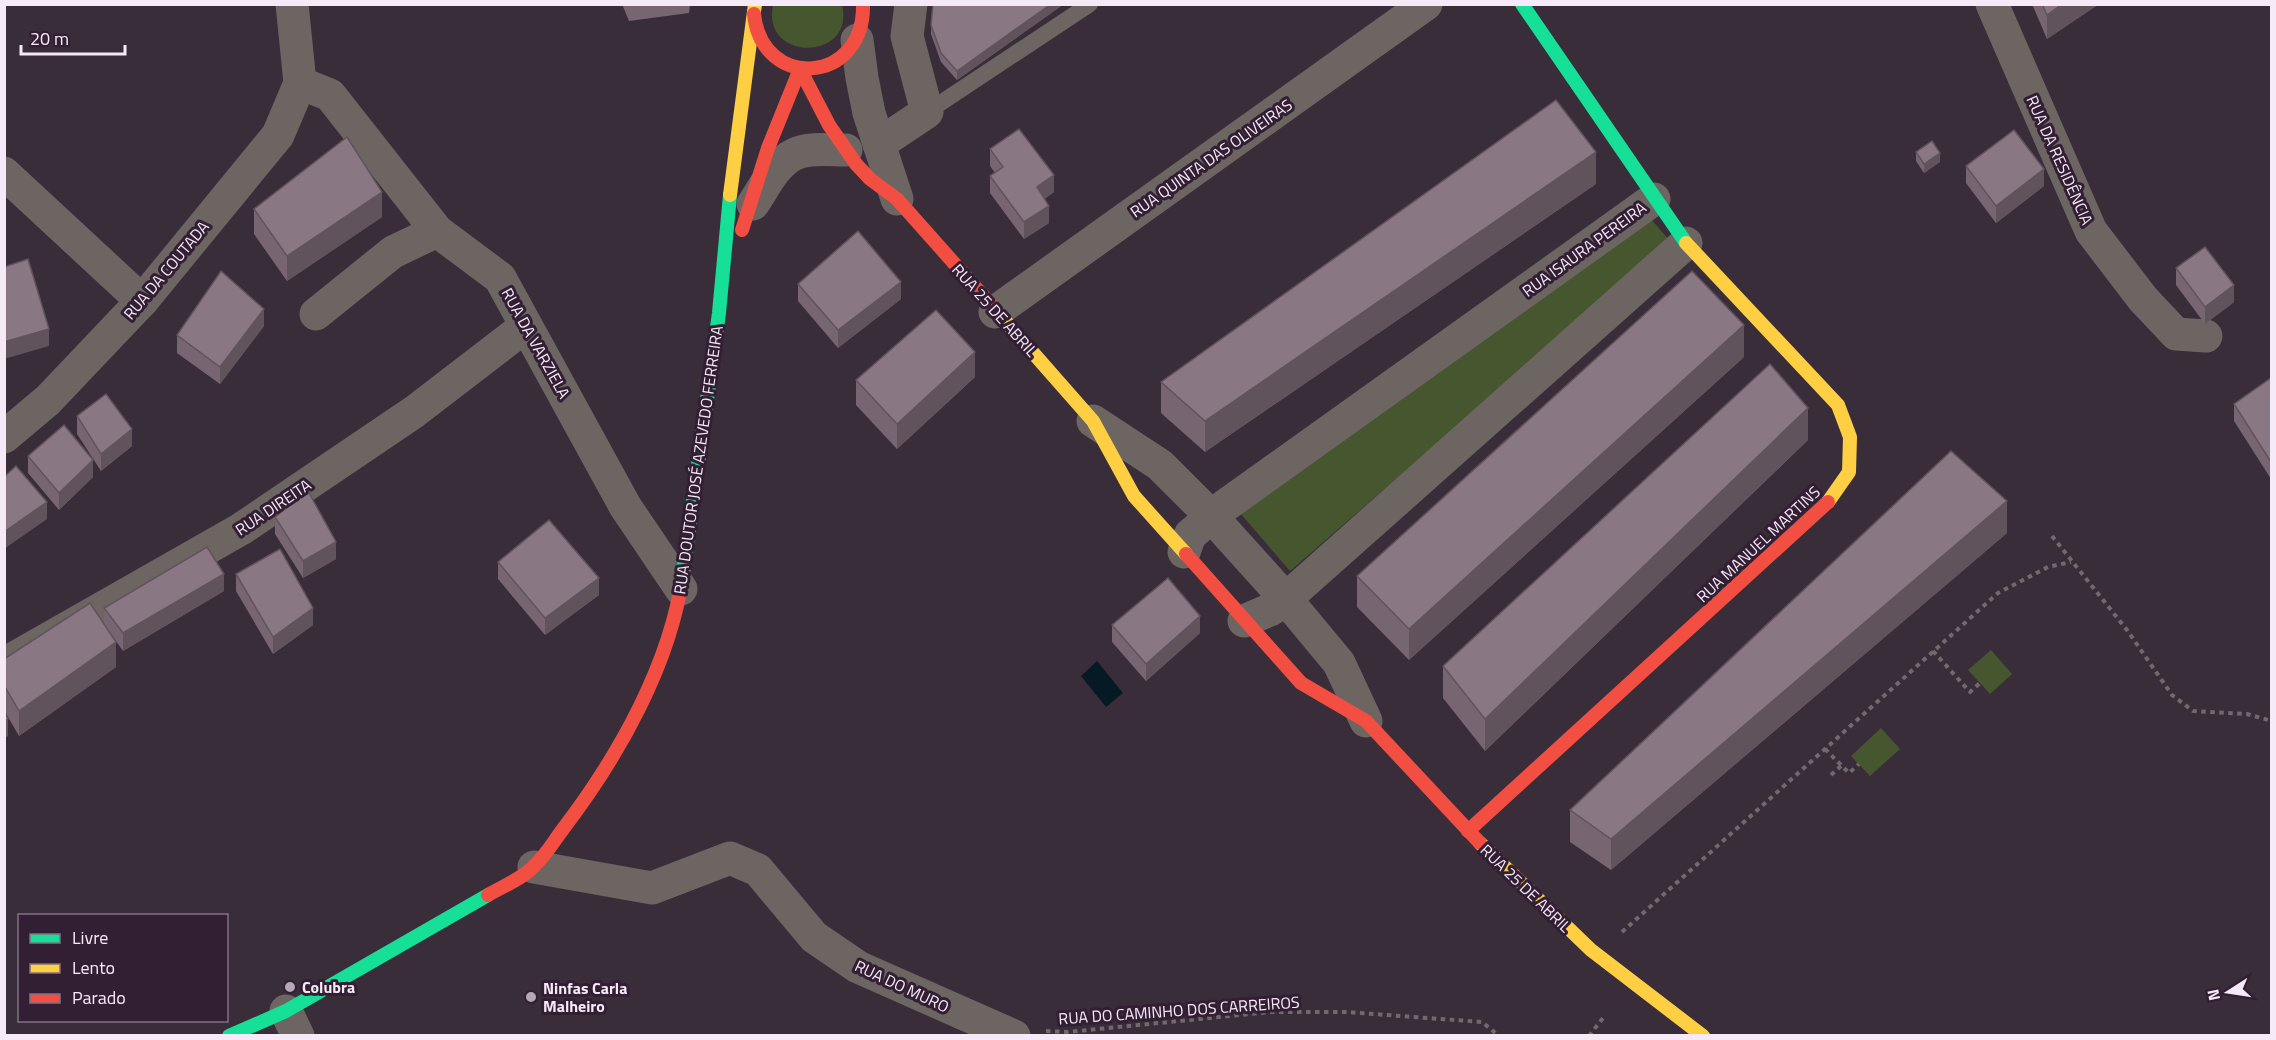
<svg xmlns="http://www.w3.org/2000/svg" width="2276" height="1040" viewBox="0 0 2276 1040" font-family="'Titillium Web',sans-serif">
  <rect width="100%" height="100%" fill="#392d3a"/>
  <g fill="#46572f">
    <path d="M773,5H842C856,61 761,63 773,5Z"/>
    <path d="M1650,218L1670,241L1290,571L1240,513Z"/>
    <path d="M1991,650L2012,674L1990,694L1968,670Z"/>
    <path d="M1881,728L1900,749L1870,776L1851,756Z"/>
  </g>
  <path fill="#061a26" d="M1097,661L1123,693L1106,707L1081,676Z"/>
  <g fill="none" stroke-linecap="round" stroke-linejoin="round">
    <g stroke="#716a6c" stroke-width="4" stroke-dasharray="4.5 4.5" stroke-linecap="butt">
      <path d="M2052,536L2127,630L2172,695L2193,711L2247,714L2272,721"/>
      <path d="M1933,651L1970,692L1980,683"/>
      <path d="M1825,749L1849,773L1859,764"/>
      <path d="M1831,775L1841,766"/>
      <path d="M1622,932L1998,593L2048,567L2071,562"/>
      <path d="M1046,1031L1068,1032L1270,1012H1346L1482,1022L1499,1036"/>
      <path d="M1589,1036L1603,1018"/>
    </g>
    <path stroke="#6c6562" stroke-width="16" d="M927,112L1090,4"/>
    <g stroke="#6c6562" stroke-width="33">
      <path d="M1992,4L2091,231L2143,299L2176,334L2206,336"/>
      <path d="M857,40L862,78L869,113L897,199"/>
      <path d="M300,83L330,95L437,231L500,278L625,506L681,589"/>
      <path d="M879,144L927,112L907,36L911,4"/>
      <path d="M4,173L142,301"/>
      <path d="M753,204C764,188 775,163 795,154C809,147 831,150 846,150"/>
      <path d="M995,312L1426,4"/>
      <path d="M316,314L393,252L437,231"/>
      <path d="M1093,421L1160,465L1211,516L1285,598L1339,663L1366,721"/>
      <path d="M4,437L48,400L142,301L278,135L300,83L292,4"/>
      <path d="M1184,552L1190,535L1226,505L1654,199"/>
      <path d="M1244,621L1272,609L1298,588L1686,243"/>
      <path d="M4,664L241,529L414,412L526,326"/>
      <path d="M534,867L652,888L730,858L758,870L814,937L858,967L1014,1036"/>
      <path d="M286,1011L298,1036"/>
    </g>
    <g stroke="#16e098" stroke-width="14">
      <path d="M1522,4L1686,243"/>
      <path d="M683,573L719,313L730,195"/>
      <path d="M229,1036L286,1011L488,895"/>
    </g>
    <g stroke="#ffcf43" stroke-width="14">
      <path d="M730,195L755,4"/>
      <path d="M1686,243L1838,405L1850,437L1849,472L1828,502"/>
      <path d="M992,306L1093,421L1134,496L1186,554"/>
      <path d="M1480,843L1591,950L1703,1036"/>
    </g>
    <g stroke="#f24e42" stroke-width="14">
      <path d="M754,14C762,91 865,85 863,4"/>
      <path d="M800,69L829,125L856,164L870,179L897,199L992,306"/>
      <path d="M742,230L768,148L800,69"/>
      <path d="M1186,554L1301,683L1366,721L1480,843"/>
      <path d="M1468,831L1828,502"/>
      <path d="M488,895C503,886 524,878 535,865C546,855 554,841 563,829C618,757 671,664 683,573"/>
    </g>
  </g>
  <g fill="#776672">
    <path d="M622,4H690L689,13L629,21Z"/>
    <path d="M1064,4L957,80L941,62L931,34V25Z"/>
    <path d="M2032,4H2099L2047,39Z"/>
    <path d="M990,149L1054,192L1044,199L1049,223L1024,239L990,193V176L995,173L990,166Z"/>
    <path d="M1916,152L1940,162L1924,173L1916,161Z"/>
    <path d="M1966,166L2044,186L1996,223L1966,183Z"/>
    <path d="M1596,184L1205,452L1161,413V382Z"/>
    <path d="M254,209L382,217L287,281L254,234Z"/>
    <path d="M2176,268L2234,302L2205,324L2176,285Z"/>
    <path d="M798,284L901,299L838,348L798,301Z"/>
    <path d="M264,326L220,384L177,353V335Z"/>
    <path d="M1744,357L1409,660L1357,607V576Z"/>
    <path d="M975,377L897,449L856,405V380Z"/>
    <path d="M2271,378V479L2234,421V404Z"/>
    <path d="M77,416L132,446L101,471L77,434Z"/>
    <path d="M1808,440L1485,751L1443,698V666Z"/>
    <path d="M28,456L93,477L59,510L28,473Z"/>
    <path d="M275,517L336,559L303,578L275,534Z"/>
    <path d="M2007,533L1611,870L1570,842V810Z"/>
    <path d="M498,562L599,595L545,635L498,579Z"/>
    <path d="M236,574L313,625L273,654L236,591Z"/>
    <path d="M224,591L123,651L108,630L116,667L19,736L4,710V659L104,624V608Z"/>
    <path d="M1112,625L1200,633L1146,681L1112,642Z"/>
  </g>
  <g fill="#61535c">
    <path d="M1051,4H1064L957,80V71Z"/>
    <path d="M2062,4H2099L2047,39V15Z"/>
    <path d="M1596,152V184L1205,452V421Z"/>
    <path d="M1940,153V162L1924,173V164Z"/>
    <path d="M2044,169V186L1996,223V206Z"/>
    <path d="M1054,175V192L1037,205V187Z"/>
    <path d="M382,192V217L287,281V256Z"/>
    <path d="M1049,206V223L1024,239V222Z"/>
    <path d="M901,282V299L838,348V330Z"/>
    <path d="M2234,285V302L2205,324V307Z"/>
    <path d="M264,309V326L220,384V367Z"/>
    <path d="M1744,325V357L1409,660V629Z"/>
    <path d="M49,329V346L4,359V342Z"/>
    <path d="M975,352V377L897,449V424Z"/>
    <path d="M1808,408V440L1485,751V719Z"/>
    <path d="M132,429V446L101,471V454Z"/>
    <path d="M93,460V477L59,510V493Z"/>
    <path d="M2007,501V533L1611,870V839Z"/>
    <path d="M47,502V519L4,549V532Z"/>
    <path d="M336,542V559L303,578V561Z"/>
    <path d="M224,574V591L123,651V633Z"/>
    <path d="M599,578V595L545,635V618Z"/>
    <path d="M313,608V625L273,654V637Z"/>
    <path d="M1200,616V633L1146,681V664Z"/>
    <path d="M116,642V667L19,736V711Z"/>
    <path d="M8,719V736L4,739V722Z"/>
  </g>
  <g fill="#8a7784" stroke="#61535c" stroke-width="1.5">
    <path d="M933,4H1051L957,71L941,53L931,25Z"/>
    <path d="M2042,4H2062L2047,15Z"/>
    <path d="M1556,100L1596,152L1205,421L1161,382Z"/>
    <path d="M1019,129L1054,175L1037,187L1049,206L1024,222L990,176L1003,167L990,149Z"/>
    <path d="M2014,130L2044,169L1996,206L1966,166Z"/>
    <path d="M347,137L382,192L287,256L254,209Z"/>
    <path d="M1932,141L1940,153L1924,164L1916,152Z"/>
    <path d="M858,231L901,282L838,330L798,284Z"/>
    <path d="M2205,247L2234,285L2205,307L2176,268Z"/>
    <path d="M28,259L49,329L4,342V267Z"/>
    <path d="M221,271L264,309L220,367L177,335Z"/>
    <path d="M1692,271L1744,325L1409,629L1357,576Z"/>
    <path d="M936,310L975,352L897,424L856,380Z"/>
    <path d="M1770,364L1808,408L1485,719L1443,666Z"/>
    <path d="M2271,378V462L2234,404Z"/>
    <path d="M106,394L132,429L101,454L77,416Z"/>
    <path d="M64,425L93,460L59,493L28,456Z"/>
    <path d="M1951,451L2007,501L1611,839L1570,810Z"/>
    <path d="M16,466L47,502L4,532V477Z"/>
    <path d="M308,491L336,542L303,561L275,517Z"/>
    <path d="M549,520L599,578L545,618L498,562Z"/>
    <path d="M207,547L224,574L123,633L104,608Z"/>
    <path d="M280,549L313,608L273,637L236,574Z"/>
    <path d="M1168,578L1200,616L1146,664L1112,625Z"/>
    <path d="M90,603L116,642L19,711L4,685V659Z"/>
    <path d="M4,712L8,719L4,722Z"/>
  </g>
  <g fill="#b4a8b6" stroke="#331f34" stroke-width="2">
    <circle cx="290" cy="987" r="6"/>
    <circle cx="531" cy="997" r="6"/>
  </g>
  <g text-anchor="middle" stroke-width="6" stroke-linejoin="round" paint-order="stroke">
    <g font-size="16" fill="#f7eaf8" stroke="#331f34">
      <text transform="translate(1211 158) rotate(-35)" y="6">RUA QUINTA DAS OLIVEIRAS</text>
      <text transform="translate(2060 160) rotate(66)" y="6">RUA DA RESIDÊNCIA</text>
      <text transform="translate(1584 249) rotate(-36)" y="6">RUA ISAURA PEREIRA</text>
      <text transform="translate(166 270) rotate(-50)" y="6">RUA DA COUTADA</text>
      <text transform="translate(995 310) rotate(48)" y="6">RUA 25 DE ABRIL</text>
      <text transform="translate(536 343) rotate(61)" y="6">RUA DA VARZIELA</text>
      <text transform="translate(698 460) rotate(-82)" y="6">RUA DOUTOR JOSÉ AZEVEDO FERREIRA</text>
      <text transform="translate(273 507) rotate(-34)" y="6">RUA DIREITA</text>
      <text transform="translate(1758 544) rotate(-43)" y="6">RUA MANUEL MARTINS</text>
      <text transform="translate(1526 888) rotate(44)" y="6">RUA 25 DE ABRIL</text>
      <text transform="translate(902 986) rotate(25)" y="6">RUA DO MURO</text>
      <text transform="translate(1179 1010) rotate(-4)" y="6">RUA DO CAMINHO DOS CARREIROS</text>
    </g>
    <g font-size="16" font-weight="bold" fill="#f7eaf8" stroke="#331f34" text-anchor="start">
      <text x="302" y="993">Colubra</text>
      <text x="543" y="994">Ninfas Carla<tspan x="543" dy="18">Malheiro</tspan></text>
    </g>
  </g>
  <rect width="2276" height="1040" fill="none" stroke="#f7eaf8" stroke-width="12"/>
  <rect x="18" y="914" width="210" height="108" fill="#331f34" stroke="#817082" stroke-width="1.5"/>
  <rect x="30" y="934" width="30" height="9" fill="#16e098" stroke="#817082" stroke-width="1.5"/>
  <text x="72" y="944" font-size="18" fill="#f7eaf8">Livre</text>
  <rect x="30" y="964" width="30" height="9" fill="#ffcf43" stroke="#817082" stroke-width="1.5"/>
  <text x="72" y="974" font-size="18" fill="#f7eaf8">Lento</text>
  <rect x="30" y="994" width="30" height="9" fill="#f24e42" stroke="#817082" stroke-width="1.5"/>
  <text x="72" y="1004" font-size="18" fill="#f7eaf8">Parado</text>
  <g transform="translate(2228 992) rotate(258)" stroke="#331f34" stroke-width="4.5" paint-order="stroke">
  <path d="M0-4.5L10 22L0 15L-10 22Z" fill="#f7eaf8"/>
  <text y="-9" font-size="16" font-weight="bold" text-anchor="middle" fill="#f7eaf8">N</text>
  </g>
  <path d="M21 45v9h104v-9" fill="none" stroke="#f7eaf8" stroke-width="3"/>
  <text x="30" y="45" font-size="18" fill="#f7eaf8" stroke="#331f34" stroke-width="4.5" paint-order="stroke">20 m</text>
</svg>
